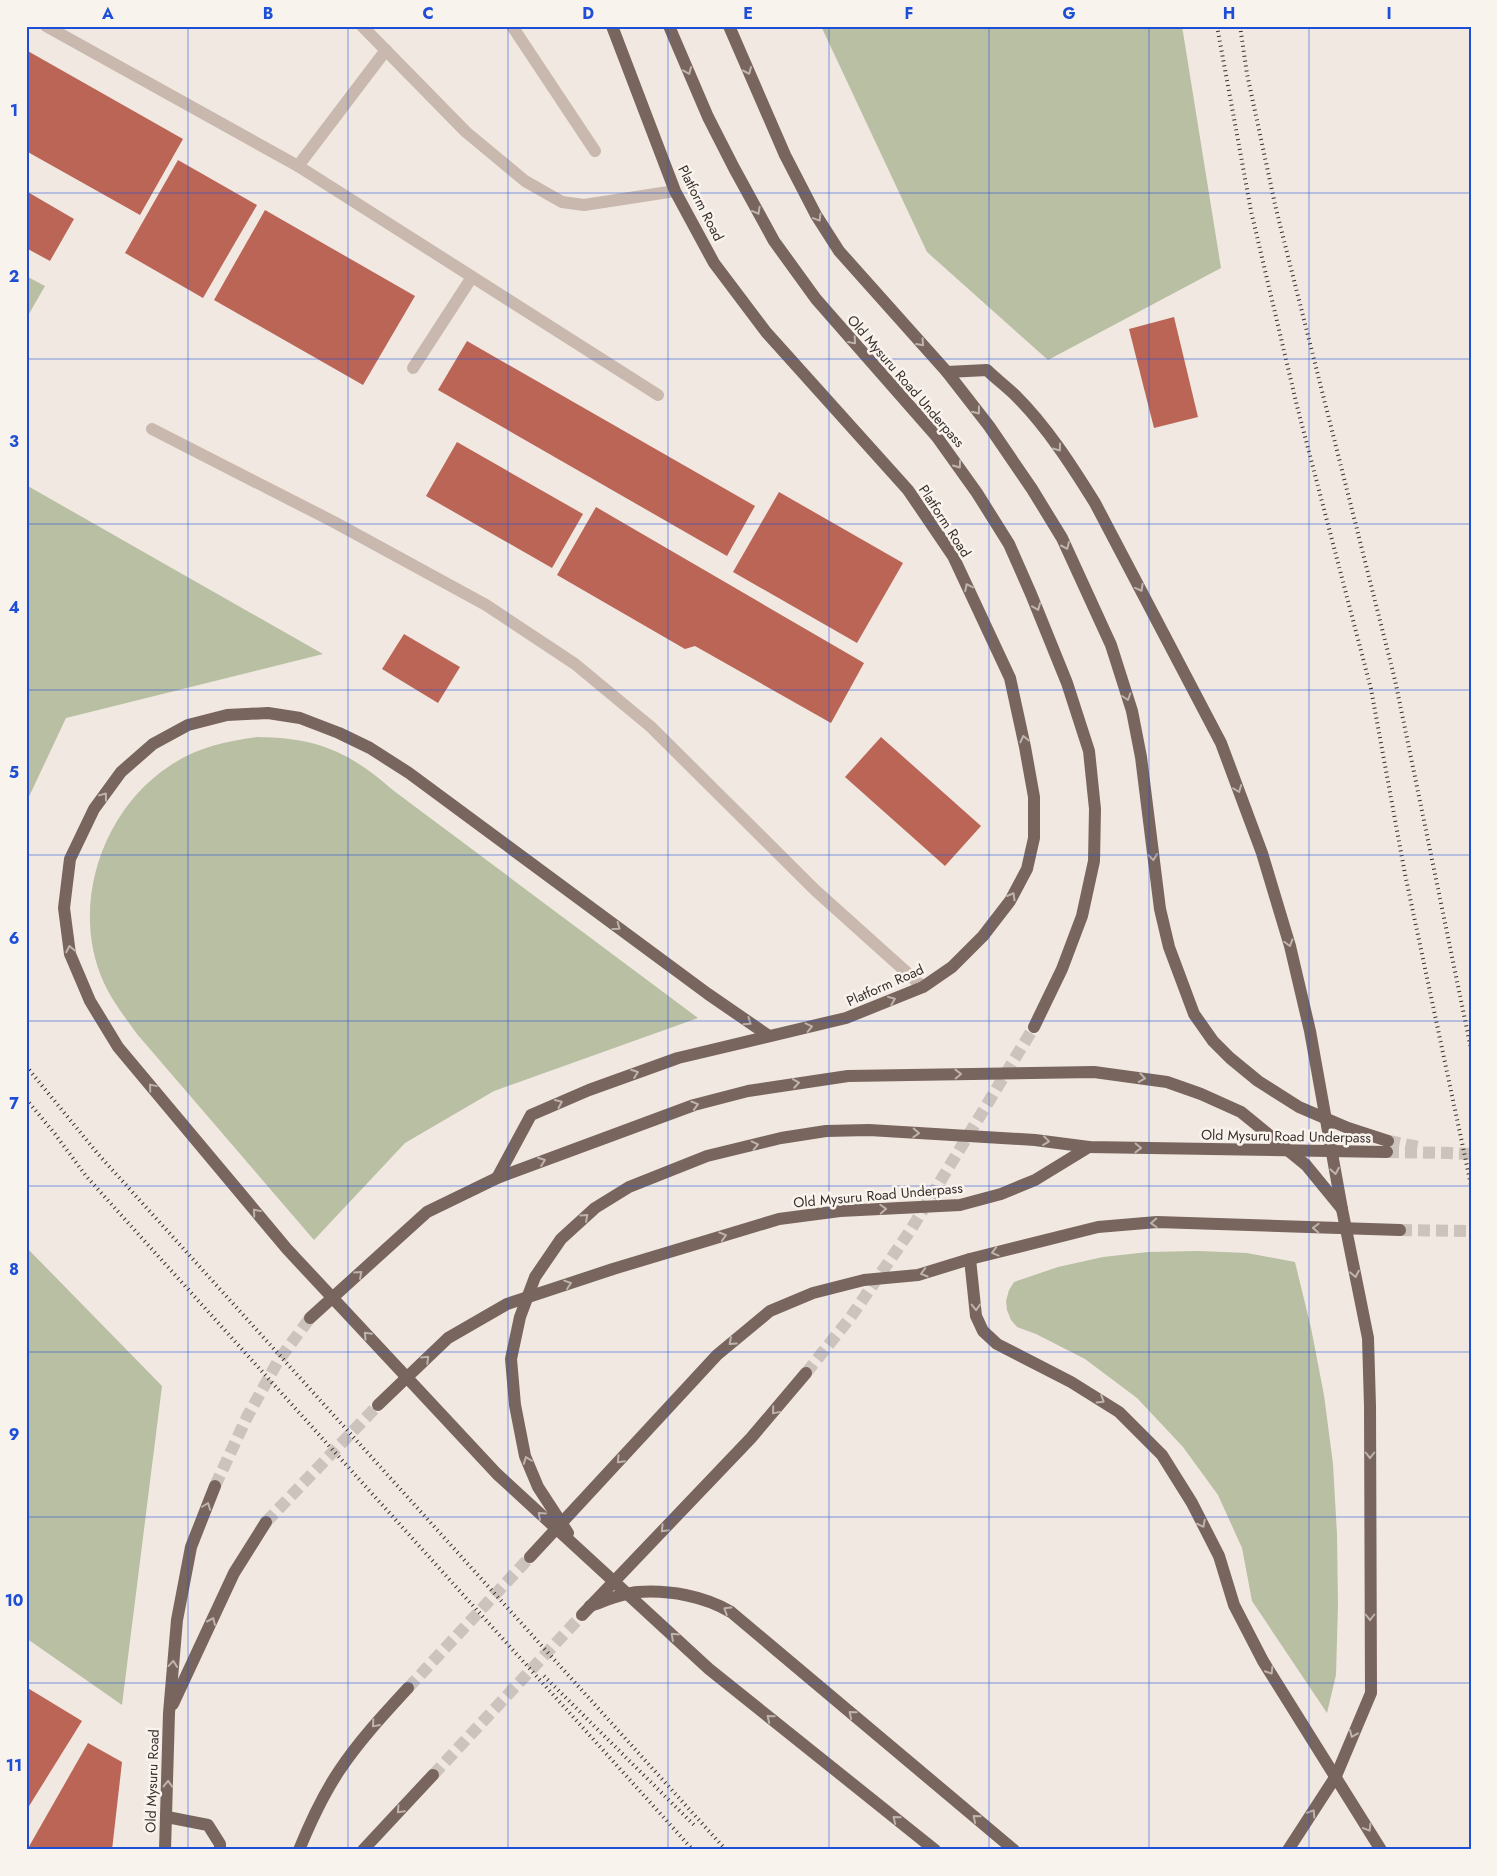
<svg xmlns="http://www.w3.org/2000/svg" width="1497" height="1876" viewBox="0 0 1497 1876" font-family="Jost,sans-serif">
  <rect width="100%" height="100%" fill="#f1e8e1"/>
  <g fill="#b8bfa2">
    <path d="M821,26H1182L1221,268L1048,360L927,252Z"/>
    <path d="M26,276L45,286L26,319Z"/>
    <path d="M26,485L323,654L66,718L26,803Z"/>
    <path d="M257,737C318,738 348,751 394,791L698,1018L494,1091L405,1143L314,1240L137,1034C125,1017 112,1001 104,983C69,907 102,809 171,765C197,747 227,741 257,737Z"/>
    <path d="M26,1247L162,1386L122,1705L26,1638Z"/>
    <path d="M1198,1251L1247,1253L1295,1262L1311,1328L1324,1395L1333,1464L1337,1534L1338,1605L1336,1675L1327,1713L1252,1601L1242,1548L1218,1495L1183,1447L1137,1398L1085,1359L1036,1334L1017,1327L1011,1320L1007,1310L1006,1301L1009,1290L1014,1282L1058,1267L1103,1257L1148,1252Z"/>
  </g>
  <g fill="#bb6556">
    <path d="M26,50L183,139L140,215L26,151Z"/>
    <path d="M178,160L257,205L203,298L125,253Z"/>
    <path d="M26,191L74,219L50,261L26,248Z"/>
    <path d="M265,210L415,296L363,385L214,300Z"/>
    <path d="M1174,317L1198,417L1154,428L1129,329Z"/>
    <path d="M467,341L755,506L727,556L438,390Z"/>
    <path d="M457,442L583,514L552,568L426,496Z"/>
    <path d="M779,492L903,563L857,643L733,572Z"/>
    <path d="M596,507L864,663L831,723L695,646L685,649L557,575Z"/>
    <path d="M404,634L460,667L438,703L382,669Z"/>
    <path d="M881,737L981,826L945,866L845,777Z"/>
    <path d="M26,1687L82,1721L26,1811Z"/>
    <path d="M88,1743L122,1762L112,1850H27Z"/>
  </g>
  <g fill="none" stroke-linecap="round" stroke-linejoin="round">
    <g stroke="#ccc3bd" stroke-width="12" stroke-dasharray="12 6" stroke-linecap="butt">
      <path d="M1388,1141L1420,1147"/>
      <path d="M1387,1152L1450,1153L1471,1154"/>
      <path d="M1400,1230L1471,1231"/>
      <path d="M806,1373L850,1318L910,1231L1034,1027"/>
      <path d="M215,1486L247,1417L278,1361L310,1318"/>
      <path d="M266,1522L378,1405"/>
      <path d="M408,1688L530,1557"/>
      <path d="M433,1775L582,1615"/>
    </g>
    <g stroke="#c9b8ae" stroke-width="12">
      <path d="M46,26L298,166L386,50"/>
      <path d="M362,26L466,132L525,181L562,202L584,205L675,191"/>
      <path d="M512,26L595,151"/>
      <path d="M298,166L658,395"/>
      <path d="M413,368L472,277"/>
      <path d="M152,429L334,522L486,605L575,664L651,727L815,890L923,987"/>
    </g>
    <g stroke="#78655e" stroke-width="12">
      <path d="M669,26L708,117L734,168L774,241L816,299L937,437L977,493L1009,544L1031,594L1067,683L1089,751L1095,809L1094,861L1082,916L1062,969L1034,1027"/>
      <path d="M729,26L785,155L816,215L839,251L947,372L989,426L1032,489L1062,538L1111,645L1132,711L1141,757L1160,909L1169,947L1194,1014L1213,1041L1230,1058L1258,1081L1299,1107L1348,1128L1388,1141"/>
      <path d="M947,372L987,370C996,379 1007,387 1016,396C1047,427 1072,466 1095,503L1221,743L1262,853L1290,946L1310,1031L1342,1209L1368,1338L1370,1406L1371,1693L1336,1776L1288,1850"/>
      <path d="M769,1036L708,994L409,773L370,748L339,733L300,718L268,713L227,715L188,725L153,744L121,772L94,809L70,859L64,908L70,954L90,1001L118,1047L287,1249L497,1474L709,1669L935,1850"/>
      <path d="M497,1178L531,1115L589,1090L678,1058L846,1018L923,987L952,967L983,936L1010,901L1027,869L1034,838V797L1025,747L1010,678L953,556L908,490L766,332L714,263L675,191L612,26"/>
      <path d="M970,1259L976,1316L983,1331L997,1344L1071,1382L1119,1412L1162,1455L1192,1503L1219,1556L1234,1605L1263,1661L1381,1850"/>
      <path d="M310,1318L427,1212L497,1178L694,1105L748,1091L848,1076L1094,1072L1167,1082L1201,1094L1241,1112L1306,1165L1342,1209"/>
      <path d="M378,1405L448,1338L507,1304L613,1269L779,1219L840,1211L960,1205L1001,1194L1035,1180L1089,1147"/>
      <path d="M568,1533L538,1487L525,1456L515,1405L511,1359L520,1317L535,1277L561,1239L595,1208L629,1187L707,1156L781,1138L826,1131L869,1130L1035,1140L1089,1147L1387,1152"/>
      <path d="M530,1557L717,1355L770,1311L813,1293L864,1280L918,1275L970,1259L1098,1227L1157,1222L1400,1230"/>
      <path d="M590,1606C605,1601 622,1593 638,1592C670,1590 704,1596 731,1612L1014,1850"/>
      <path d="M582,1615L751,1438L806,1373"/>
      <path d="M173,1704L234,1573L266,1522"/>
      <path d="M167,1817L208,1825L220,1844V1850"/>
      <path d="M165,1850L169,1713L177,1620L191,1547L215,1486"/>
      <path d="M299,1850C310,1823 323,1795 339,1771C359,1741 384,1714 408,1688"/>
      <path d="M363,1850L433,1775"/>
    </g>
    <g stroke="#382e2c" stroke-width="4" stroke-dasharray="1 4" stroke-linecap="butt">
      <path d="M1217,26L1251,211L1297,406L1371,689L1405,874L1471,1185"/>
      <path d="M1240,26L1247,74L1276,209L1395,680L1471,1049"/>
      <path d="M26,1066L98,1154L726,1850"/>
      <path d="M26,1099L55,1134L86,1176L693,1850"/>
      <path d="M544,1676L695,1826"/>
    </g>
  </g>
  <defs><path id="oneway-chevron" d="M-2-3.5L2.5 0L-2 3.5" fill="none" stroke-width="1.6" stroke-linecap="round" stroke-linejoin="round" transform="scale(1.25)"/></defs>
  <g stroke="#bfb3ad">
    <use href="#oneway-chevron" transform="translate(688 71) rotate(67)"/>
    <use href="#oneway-chevron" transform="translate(748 71) rotate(66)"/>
    <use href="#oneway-chevron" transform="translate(757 211) rotate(61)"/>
    <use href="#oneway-chevron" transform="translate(818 218) rotate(59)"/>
    <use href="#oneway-chevron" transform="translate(853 341) rotate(49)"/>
    <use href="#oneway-chevron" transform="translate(921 343) rotate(48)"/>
    <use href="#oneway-chevron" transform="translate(977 411) rotate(52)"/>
    <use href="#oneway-chevron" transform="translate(1058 448) rotate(54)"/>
    <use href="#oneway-chevron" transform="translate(958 465) rotate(54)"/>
    <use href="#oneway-chevron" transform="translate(1066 546) rotate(66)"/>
    <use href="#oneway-chevron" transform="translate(968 587) rotate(-116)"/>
    <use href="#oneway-chevron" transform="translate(1140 588) rotate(62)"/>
    <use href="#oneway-chevron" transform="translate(1037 607) rotate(68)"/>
    <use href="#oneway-chevron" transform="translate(1127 697) rotate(72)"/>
    <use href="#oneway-chevron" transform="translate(1024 739) rotate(-103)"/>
    <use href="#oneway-chevron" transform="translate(1238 789) rotate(69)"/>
    <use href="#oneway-chevron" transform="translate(104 796) rotate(-53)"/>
    <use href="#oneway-chevron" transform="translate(1153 857) rotate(83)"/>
    <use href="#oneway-chevron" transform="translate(1012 896) rotate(-60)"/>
    <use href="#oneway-chevron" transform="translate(617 927) rotate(36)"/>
    <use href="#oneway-chevron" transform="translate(1289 943) rotate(74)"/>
    <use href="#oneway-chevron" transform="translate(70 949) rotate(-101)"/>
    <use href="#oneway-chevron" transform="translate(892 1000) rotate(-22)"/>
    <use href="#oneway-chevron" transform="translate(748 1022) rotate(35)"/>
    <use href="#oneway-chevron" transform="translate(809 1027) rotate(-13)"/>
    <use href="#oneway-chevron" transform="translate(635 1073) rotate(-20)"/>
    <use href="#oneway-chevron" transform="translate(958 1074) rotate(-1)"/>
    <use href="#oneway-chevron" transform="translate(1142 1078) rotate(9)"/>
    <use href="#oneway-chevron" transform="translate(796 1083) rotate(-9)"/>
    <use href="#oneway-chevron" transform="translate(152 1087) rotate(-130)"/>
    <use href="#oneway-chevron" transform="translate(559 1103) rotate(-24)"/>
    <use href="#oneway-chevron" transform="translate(695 1105) rotate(-17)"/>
    <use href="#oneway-chevron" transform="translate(916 1133) rotate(3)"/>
    <use href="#oneway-chevron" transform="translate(1046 1141) rotate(7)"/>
    <use href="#oneway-chevron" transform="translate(755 1145) rotate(-13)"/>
    <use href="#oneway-chevron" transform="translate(1138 1148) rotate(1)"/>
    <use href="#oneway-chevron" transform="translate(542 1161) rotate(-20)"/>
    <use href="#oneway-chevron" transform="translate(1335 1171) rotate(80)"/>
    <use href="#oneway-chevron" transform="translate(883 1209) rotate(-3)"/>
    <use href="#oneway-chevron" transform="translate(256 1212) rotate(-130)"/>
    <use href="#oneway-chevron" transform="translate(585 1217) rotate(-42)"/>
    <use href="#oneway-chevron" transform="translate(1154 1223) rotate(177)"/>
    <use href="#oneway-chevron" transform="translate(1316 1228) rotate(-178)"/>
    <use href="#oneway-chevron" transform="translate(723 1236) rotate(-17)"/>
    <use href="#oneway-chevron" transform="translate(995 1252) rotate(165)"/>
    <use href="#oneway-chevron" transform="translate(924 1273) rotate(164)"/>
    <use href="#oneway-chevron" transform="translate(359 1274) rotate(-42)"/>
    <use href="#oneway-chevron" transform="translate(1355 1274) rotate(79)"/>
    <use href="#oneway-chevron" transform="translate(568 1284) rotate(-19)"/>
    <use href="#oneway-chevron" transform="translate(976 1307) rotate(88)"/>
    <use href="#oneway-chevron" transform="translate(367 1335) rotate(-133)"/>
    <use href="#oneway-chevron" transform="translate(732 1342) rotate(138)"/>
    <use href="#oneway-chevron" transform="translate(426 1359) rotate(-44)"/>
    <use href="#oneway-chevron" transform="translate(1101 1400) rotate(32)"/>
    <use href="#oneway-chevron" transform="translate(775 1411) rotate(130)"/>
    <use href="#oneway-chevron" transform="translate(1370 1455) rotate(90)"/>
    <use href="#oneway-chevron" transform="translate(527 1460) rotate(-111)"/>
    <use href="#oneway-chevron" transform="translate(620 1460) rotate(133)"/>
    <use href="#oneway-chevron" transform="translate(207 1506) rotate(-69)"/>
    <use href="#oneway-chevron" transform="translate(541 1515) rotate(-138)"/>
    <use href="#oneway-chevron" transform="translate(1202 1524) rotate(63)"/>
    <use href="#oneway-chevron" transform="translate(664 1529) rotate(134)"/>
    <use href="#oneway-chevron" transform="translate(727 1610) rotate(-148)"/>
    <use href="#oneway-chevron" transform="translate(1370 1617) rotate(90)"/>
    <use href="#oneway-chevron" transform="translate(212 1621) rotate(-66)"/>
    <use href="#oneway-chevron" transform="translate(674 1636) rotate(-137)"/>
    <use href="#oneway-chevron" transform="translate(173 1664) rotate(-85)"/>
    <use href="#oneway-chevron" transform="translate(1270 1671) rotate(58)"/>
    <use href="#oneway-chevron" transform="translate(852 1714) rotate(-140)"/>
    <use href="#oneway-chevron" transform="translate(770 1718) rotate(-141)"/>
    <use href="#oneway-chevron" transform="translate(375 1724) rotate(131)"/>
    <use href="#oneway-chevron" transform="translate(1353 1734) rotate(113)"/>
    <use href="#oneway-chevron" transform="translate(168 1784) rotate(-89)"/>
    <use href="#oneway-chevron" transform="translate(400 1810) rotate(133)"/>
    <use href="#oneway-chevron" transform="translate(1312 1813) rotate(-57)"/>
    <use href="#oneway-chevron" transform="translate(976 1818) rotate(-140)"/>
    <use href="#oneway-chevron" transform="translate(896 1819) rotate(-141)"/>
    <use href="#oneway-chevron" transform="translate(1368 1828) rotate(59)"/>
  </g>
  <path fill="none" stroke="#1d4ed8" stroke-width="1" stroke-opacity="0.55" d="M188,26V1850M348,26V1850M508,26V1850M668,26V1850M829,26V1850M989,26V1850M1149,26V1850M1309,26V1850M26,193H1471M26,359H1471M26,524H1471M26,690H1471M26,855H1471M26,1021H1471M26,1186H1471M26,1352H1471M26,1517H1471M26,1683H1471"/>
  <g text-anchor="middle" stroke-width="5" stroke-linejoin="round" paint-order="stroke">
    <g font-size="14" fill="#382e2c" stroke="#f9f3ed">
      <text transform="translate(701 203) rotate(63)" y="5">Platform Road</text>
      <text transform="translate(906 381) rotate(49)" y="5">Old Mysuru Road Underpass</text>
      <text transform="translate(945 521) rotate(57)" y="5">Platform Road</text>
      <text transform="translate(885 985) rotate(-24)" y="5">Platform Road</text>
      <text transform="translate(1286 1136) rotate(1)" y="5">Old Mysuru Road Underpass</text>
      <text transform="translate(878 1195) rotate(-5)" y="5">Old Mysuru Road Underpass</text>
      <text transform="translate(152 1781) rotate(-88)" y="5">Old Mysuru Road</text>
    </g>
  </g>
  <rect width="1497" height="1876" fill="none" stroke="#f9f3ed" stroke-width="55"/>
  <rect x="28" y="28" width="1442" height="1820" fill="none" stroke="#1d4ed8" stroke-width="2"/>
  <g font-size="16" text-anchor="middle" font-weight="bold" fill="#1d4ed8">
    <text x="108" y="19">A</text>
    <text x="268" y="19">B</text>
    <text x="428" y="19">C</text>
    <text x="588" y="19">D</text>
    <text x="748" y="19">E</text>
    <text x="909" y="19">F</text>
    <text x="1069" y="19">G</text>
    <text x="1229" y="19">H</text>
    <text x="1389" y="19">I</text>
    <text x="14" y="116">1</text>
    <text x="14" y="282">2</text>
    <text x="14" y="447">3</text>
    <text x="14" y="613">4</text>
    <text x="14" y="778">5</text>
    <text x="14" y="944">6</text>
    <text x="14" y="1109">7</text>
    <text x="14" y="1275">8</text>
    <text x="14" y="1440">9</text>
    <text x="14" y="1606">10</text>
    <text x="14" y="1771">11</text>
  </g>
</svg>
